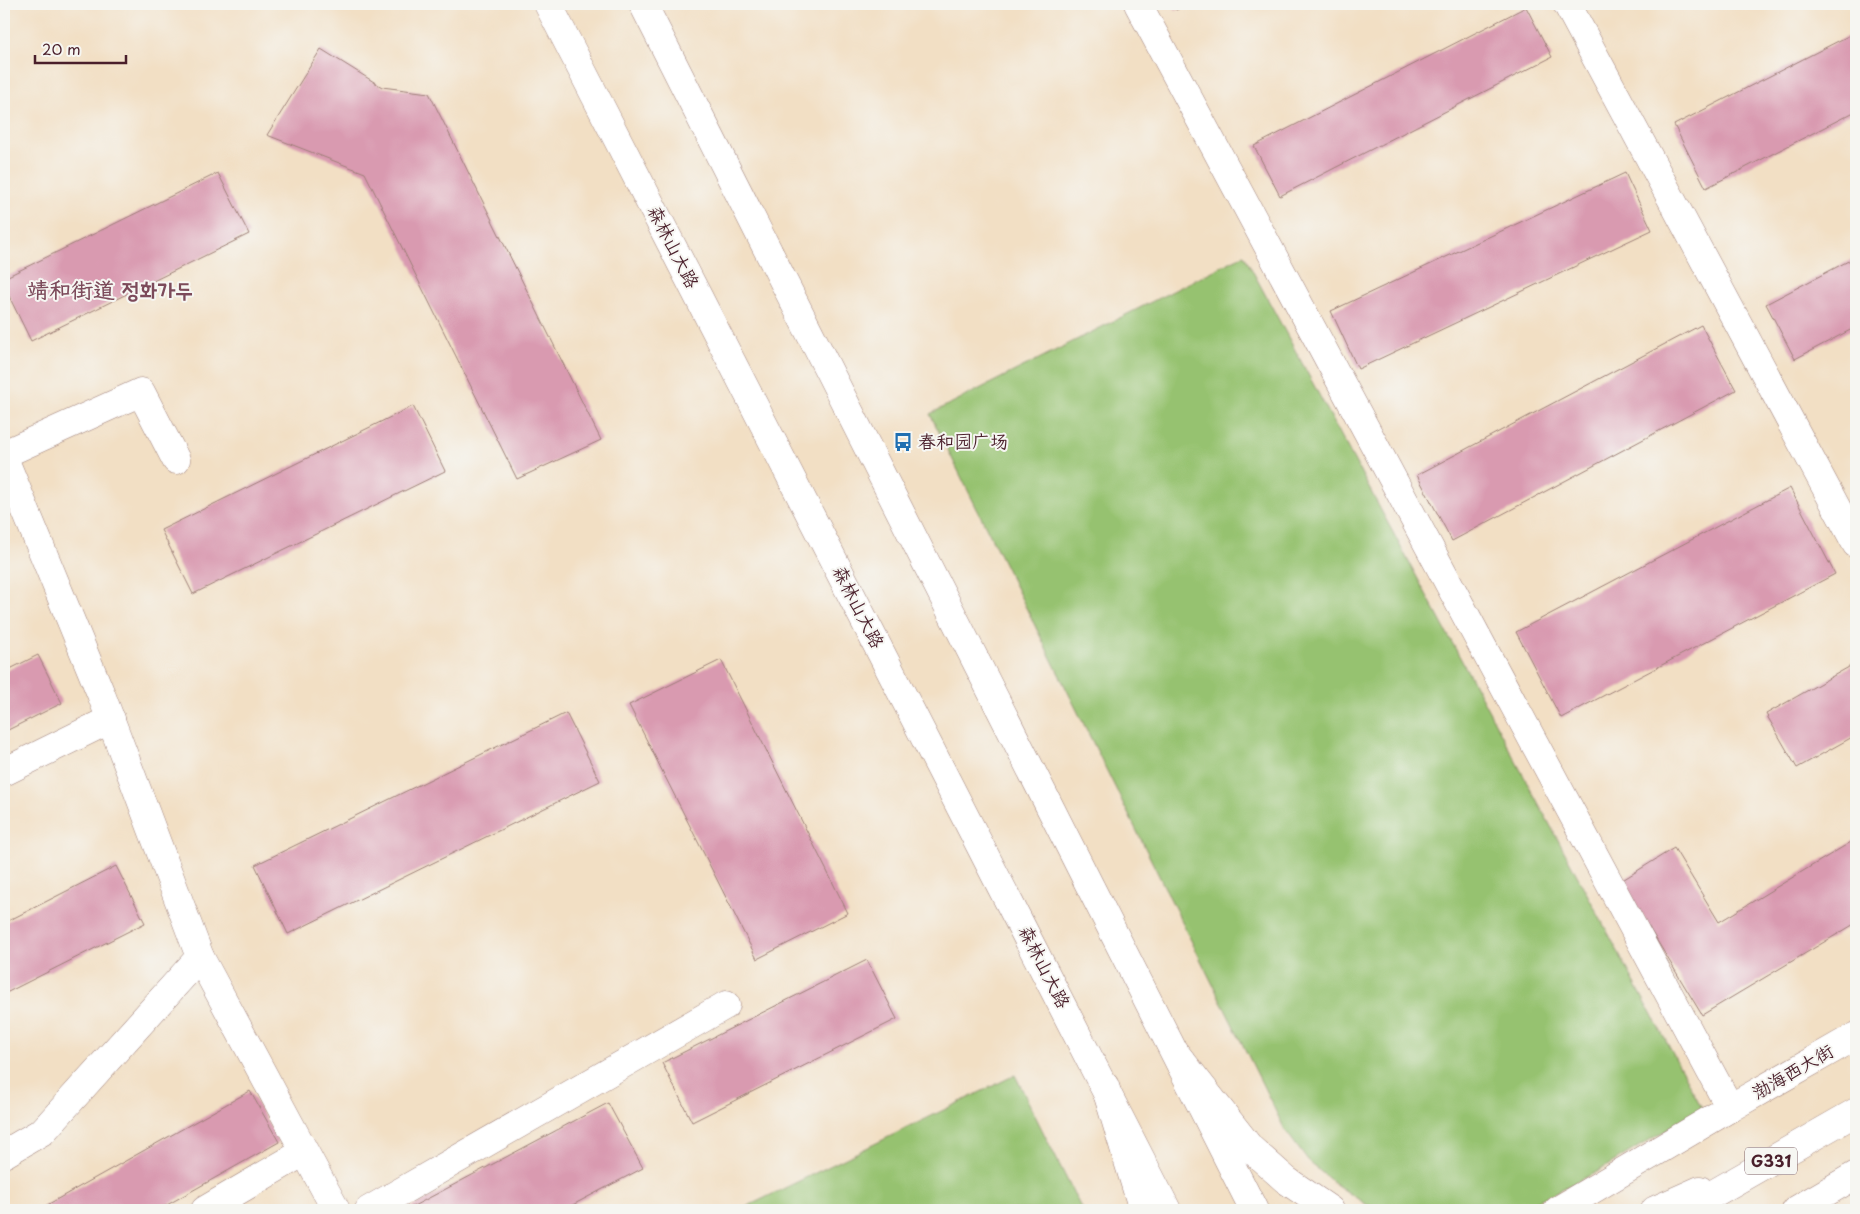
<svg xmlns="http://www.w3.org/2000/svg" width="1860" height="1214" viewBox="0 0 1860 1214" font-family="'Playpen Sans','LXGW WenKai TC','Poor Story',sans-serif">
  <rect width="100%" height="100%" fill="#f6f6f2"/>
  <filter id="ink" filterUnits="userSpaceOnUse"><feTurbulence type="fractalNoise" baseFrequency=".02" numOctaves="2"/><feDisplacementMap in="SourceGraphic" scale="10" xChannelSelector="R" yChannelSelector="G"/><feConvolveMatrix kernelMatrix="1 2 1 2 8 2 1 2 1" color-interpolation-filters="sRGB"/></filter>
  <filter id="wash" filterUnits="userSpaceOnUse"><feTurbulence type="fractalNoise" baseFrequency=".0096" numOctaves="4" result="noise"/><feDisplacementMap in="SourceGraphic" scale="20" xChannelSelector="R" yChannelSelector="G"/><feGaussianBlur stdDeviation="1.12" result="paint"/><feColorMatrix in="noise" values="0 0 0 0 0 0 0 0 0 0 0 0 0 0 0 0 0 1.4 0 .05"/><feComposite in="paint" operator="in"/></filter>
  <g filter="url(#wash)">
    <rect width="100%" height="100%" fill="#f2dfc4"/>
    <g fill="#96c26f" stroke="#70704d">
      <path d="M1244,255L1702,1108L1597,1172L1541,1199L1510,1210H1388L1367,1205L1334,1183L1308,1161L1285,1130L930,414Z"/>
      <path d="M1015,1075L1082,1210H740Z"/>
    </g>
    <g id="blocks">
      <g fill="#d99ab0">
        <path d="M1173,4H1189L1176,10Z"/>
        <path d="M1526,7L1552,57L1280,196L1254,146Z"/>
        <path d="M1856,32V111L1706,188L1674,125Z"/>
        <path d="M321,49L382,87L429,93L601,440L517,479L365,173L267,135Z"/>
        <path d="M218,173L249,234L31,341L4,286V278Z"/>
        <path d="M1625,173L1652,230L1358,369L1331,311Z"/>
        <path d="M1856,257V327L1795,359L1766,304Z"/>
        <path d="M1701,325L1736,390L1452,541L1417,475Z"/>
        <path d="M413,406L445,471L193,594L161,530Z"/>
        <path d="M1790,488L1835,574L1561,718L1516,632Z"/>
        <path d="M38,655L62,703L4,732V672Z"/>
        <path d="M721,660L848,913L757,959L629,705Z"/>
        <path d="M1856,663V735L1797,768L1766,714Z"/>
        <path d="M566,713L600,781L288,934L255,865Z"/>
        <path d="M1856,839V923L1702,1015L1621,881L1674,848L1719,922Z"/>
        <path d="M116,866L145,923L4,994V923Z"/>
        <path d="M867,960L897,1019L692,1122L662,1063Z"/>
        <path d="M250,1091L279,1142L158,1210H38Z"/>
        <path d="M608,1103L643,1168L563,1210H411L410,1208Z"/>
      </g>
    </g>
  </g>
  <g filter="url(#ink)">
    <use href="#blocks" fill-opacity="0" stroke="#9e7f78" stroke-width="1"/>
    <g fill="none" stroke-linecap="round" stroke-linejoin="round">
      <g stroke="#9e7f78" stroke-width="29">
        <g id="minor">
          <path d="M1138,4L1730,1108L1856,1036"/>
          <path d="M1567,4L1856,544"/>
          <path d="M4,454L141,392L176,460"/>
          <path d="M4,458L101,694L200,957L336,1210"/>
          <path d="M4,772L111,719"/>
          <path d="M4,1154L43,1131L200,957"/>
          <path d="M205,1210L304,1152"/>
          <path d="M369,1210L726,1005"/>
        </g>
      </g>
      <g stroke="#9e7f78" stroke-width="29">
        <g id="major">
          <path d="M548,4L1167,1210"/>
          <path d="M643,4L1254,1210"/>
        </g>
      </g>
      <g stroke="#9e7f78" stroke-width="29">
        <g id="highway">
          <path d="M1176,1054L1250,1148L1286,1180L1330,1210"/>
          <path d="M1105,1086L1143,1210"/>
          <path d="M1558,1210L1730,1108"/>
          <path d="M1655,1210L1700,1190"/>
          <path d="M1685,1210L1856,1112"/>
          <path d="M1796,1210L1856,1175"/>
        </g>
      </g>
      <use href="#minor" stroke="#fff" stroke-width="28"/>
      <use href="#major" stroke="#fff" stroke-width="28"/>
      <use href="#highway" stroke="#fff" stroke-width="28"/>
    </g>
  </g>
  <defs>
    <g id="bus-bare" transform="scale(1.5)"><path d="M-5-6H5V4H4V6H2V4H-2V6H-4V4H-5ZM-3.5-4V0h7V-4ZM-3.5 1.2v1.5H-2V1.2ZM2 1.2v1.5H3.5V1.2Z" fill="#1f6fb2" stroke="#f6f6f2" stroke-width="2.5" paint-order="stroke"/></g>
  </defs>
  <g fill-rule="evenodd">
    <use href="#bus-bare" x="903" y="442"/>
  </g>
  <g text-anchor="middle" stroke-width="4" stroke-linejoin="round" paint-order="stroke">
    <rect fill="#f6f6f2" stroke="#7e6067" stroke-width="1" x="1745" y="1147.5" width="52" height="27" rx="4"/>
    <g font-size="16" font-weight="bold" fill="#4a1f2b">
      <text x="1771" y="1167">G331</text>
    </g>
    <g font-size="18" fill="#4a1f2b" stroke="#f6f6f2">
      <text transform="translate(673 247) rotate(63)" y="6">森林山大路</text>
      <text transform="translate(858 607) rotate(63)" y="6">森林山大路</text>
      <text transform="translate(1044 967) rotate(63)" y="6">森林山大路</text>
      <text transform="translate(1793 1072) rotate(-30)" y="6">渤海西大街</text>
    </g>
    <g font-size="18" fill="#4a1f2b" stroke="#f6f6f2" text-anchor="start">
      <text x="918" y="448">春和园广场</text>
    </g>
    <g font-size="22" font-weight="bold" fill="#7c4a5a" stroke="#f6f6f2">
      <text x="110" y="298">靖和街道 정화가두</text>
    </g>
  </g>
  <rect width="1860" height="1214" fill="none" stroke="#f6f6f2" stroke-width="20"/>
  <path d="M35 55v8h91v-8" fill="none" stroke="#4a1f2b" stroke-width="2.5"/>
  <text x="42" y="55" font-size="15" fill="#4a1f2b" stroke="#f6f6f2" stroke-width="4" paint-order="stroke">20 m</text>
</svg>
